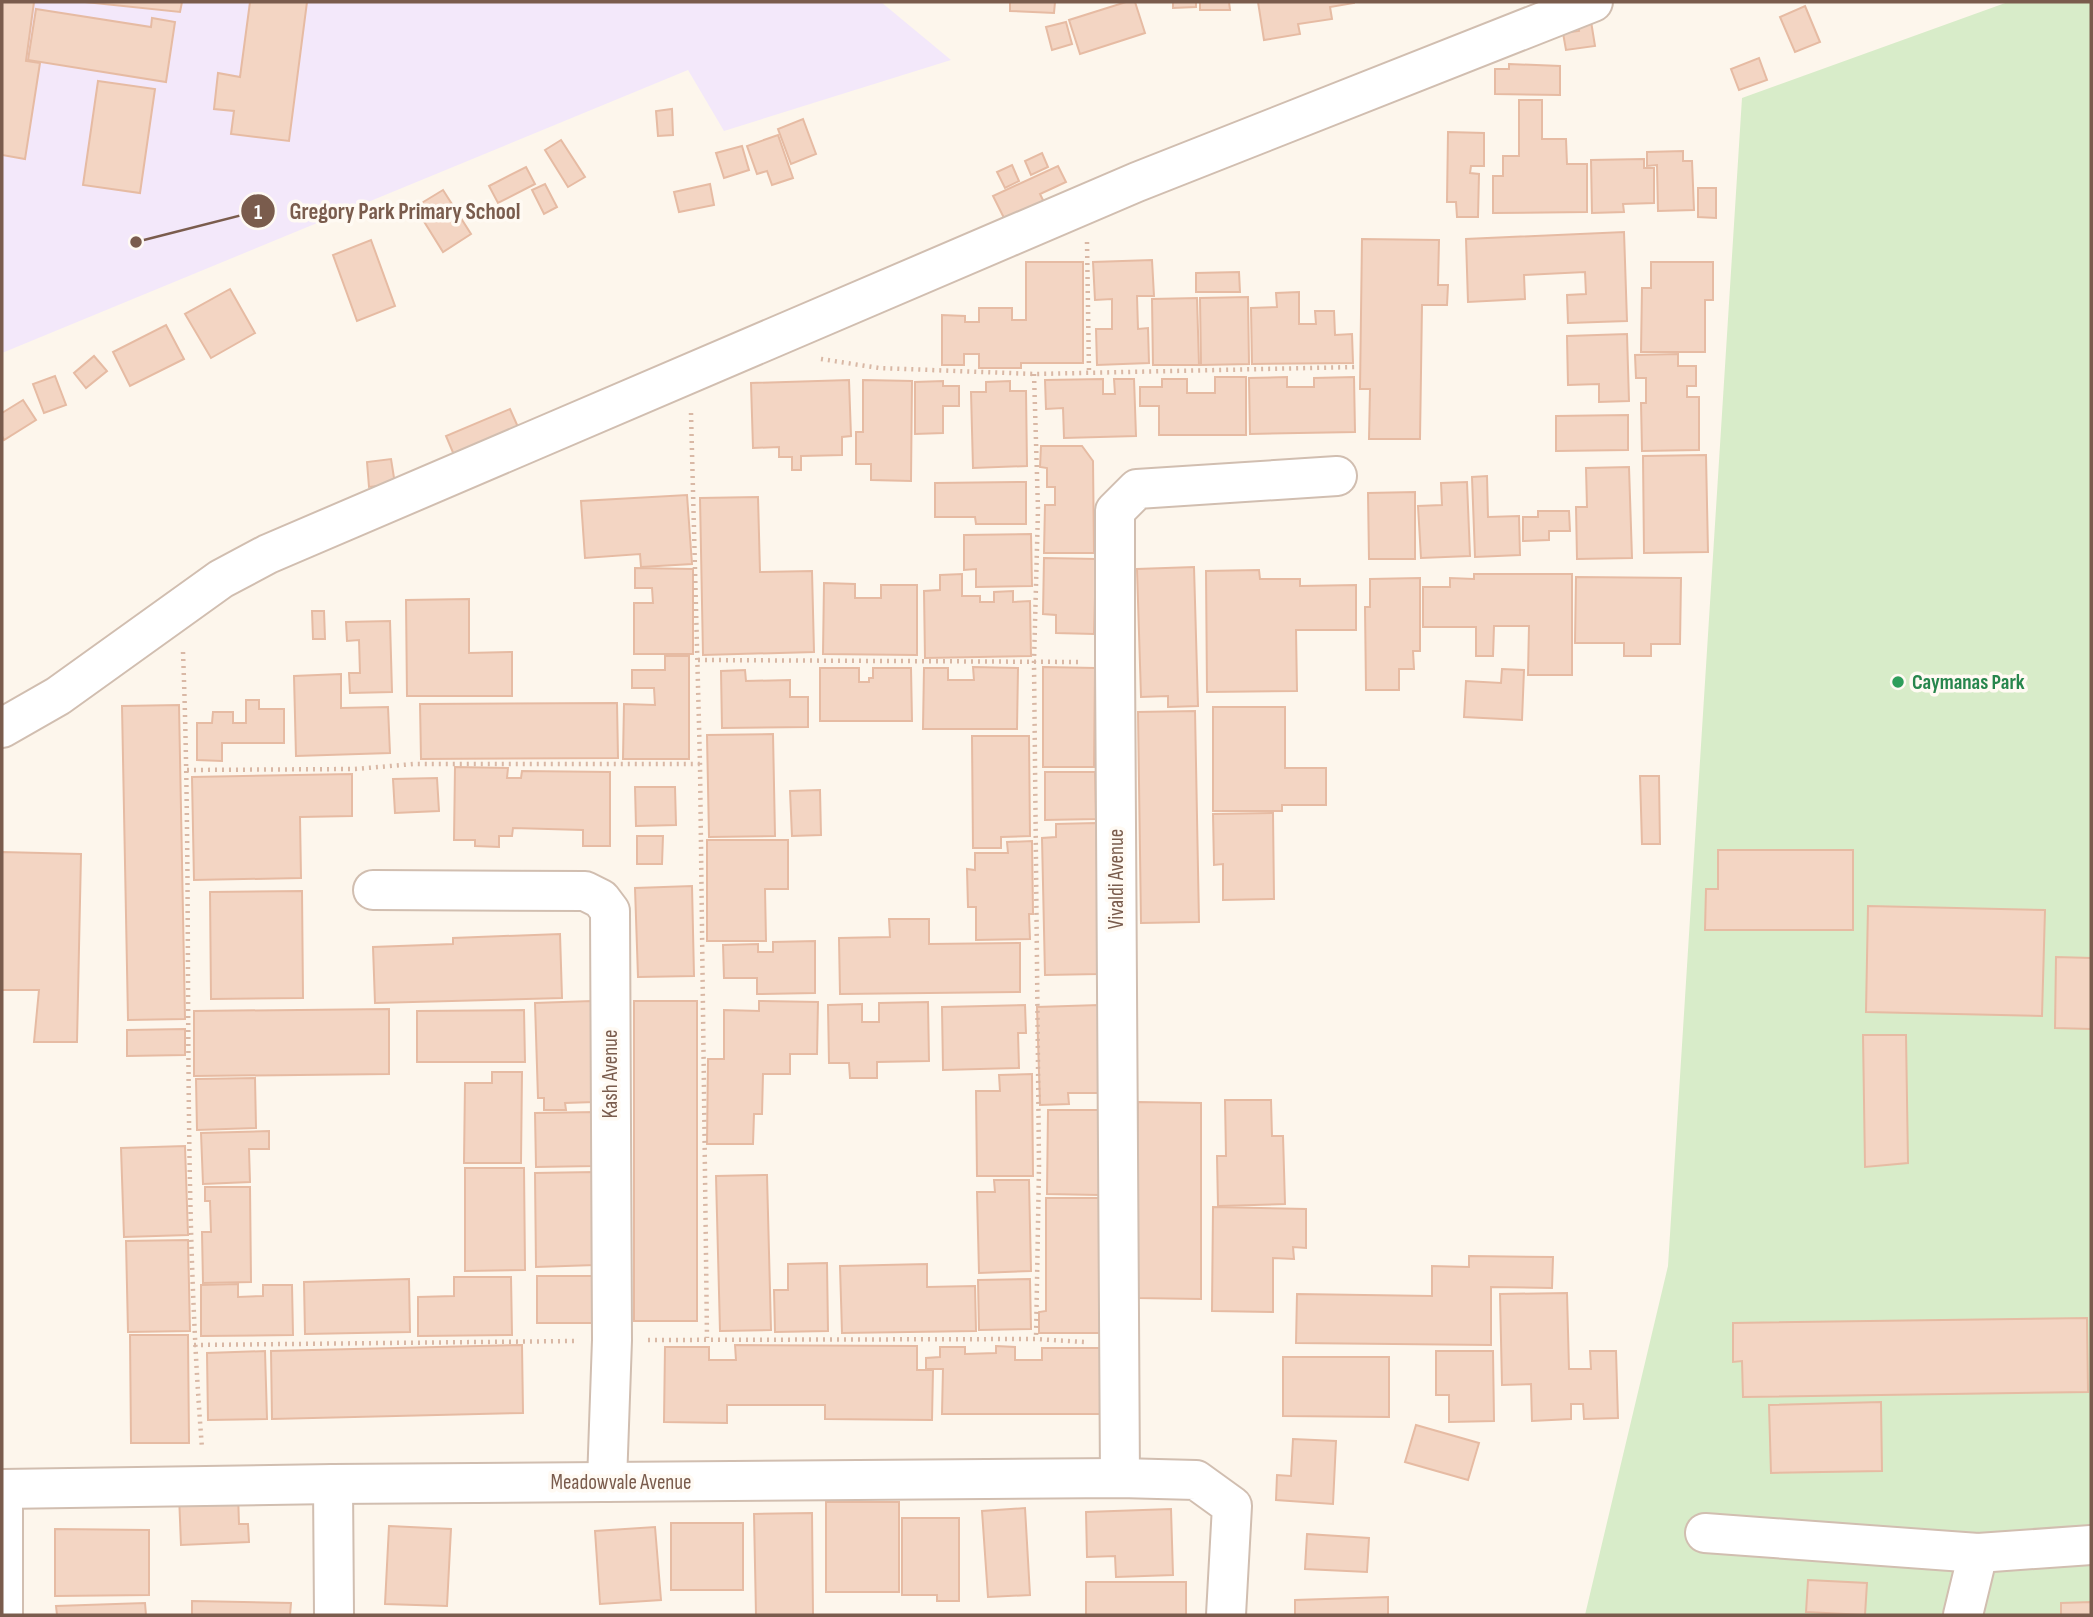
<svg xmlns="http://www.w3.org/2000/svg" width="2093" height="1617" viewBox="0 0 2093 1617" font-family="'Sofia Sans Condensed',sans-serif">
  <rect width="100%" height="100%" fill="#fdf6ec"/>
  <path fill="#f3e8fa" d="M2,2H881L951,60L724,131L688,70L2,353Z"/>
  <path fill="#d8ecc9" d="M2008,2H2091V1615H1585L1668,1266L1742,98Z"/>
  <g fill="#f3d5c3" stroke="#e6bba3" stroke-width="2">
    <path d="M2,2H34L26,61L40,63L25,159L2,155Z"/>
    <path d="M85,2H182L180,12Z"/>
    <path d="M250,2H307L289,141L231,134L234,111L214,109L218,73L240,77Z"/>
    <path d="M1010,2H1055L1054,13L1010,11Z"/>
    <path d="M1126,2H1135L1145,33L1080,54L1069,20Z"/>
    <path d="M1173,2H1196V7L1173,8Z"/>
    <path d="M1200,2H1229L1230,10H1200Z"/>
    <path d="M1258,2H1354V3L1330,7L1332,19L1298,24L1300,34L1264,40Z"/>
    <path d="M1805,6L1820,42L1795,52L1780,17Z"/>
    <path d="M36,9L151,27L152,18L175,22L166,82L28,60Z"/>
    <path d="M1590,15L1595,46L1566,50L1563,33L1579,31L1577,17Z"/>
    <path d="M1066,22L1072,44L1052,50L1046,27Z"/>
    <path d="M1759,58L1767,80L1739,90L1731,69Z"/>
    <path d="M1509,64L1560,66V95L1495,94V69H1509Z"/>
    <path d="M98,81L155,89L140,193L83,185Z"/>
    <path d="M1519,100H1542V139H1566L1567,164H1587V212L1493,213V176H1503V156H1519Z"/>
    <path d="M672,109L673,135L658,136L656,111Z"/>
    <path d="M803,119L816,154L791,164L778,129Z"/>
    <path d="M1448,132L1484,133V166H1471L1470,173L1479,174L1478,217H1457L1456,202H1447Z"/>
    <path d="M778,135L793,178L772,185L767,171L757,174L747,146Z"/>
    <path d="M561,140L585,177L568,187L545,150Z"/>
    <path d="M742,146L749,170L724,178L716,153Z"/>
    <path d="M1683,151V161H1692L1694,210L1658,211L1657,165L1647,166V152Z"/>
    <path d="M1042,153L1048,167L1031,175L1025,161Z"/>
    <path d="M1644,159V168H1654V203L1623,204L1624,212L1592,213L1591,160Z"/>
    <path d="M1012,165L1019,181L1005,188L997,172Z"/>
    <path d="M1058,166L1066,182L1040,194L1044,202L1005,220L993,196Z"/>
    <path d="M526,167L535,184L498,203L489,186Z"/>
    <path d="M545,184L557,207L544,214L532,190Z"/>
    <path d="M710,184L714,205L679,212L674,192Z"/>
    <path d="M1698,188H1716V218L1698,217Z"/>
    <path d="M443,190L471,234L443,252L415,207Z"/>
    <path d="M1624,232L1627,321L1568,323L1567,295L1586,294L1585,272L1524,275L1525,299L1468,302L1466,239Z"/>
    <path d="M1362,239L1439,240L1438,285H1448L1447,305H1422L1420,439H1369L1370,389H1360Z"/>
    <path d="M371,240L395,306L357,321L333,255Z"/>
    <path d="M1152,260L1154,296H1137L1138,329L1148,328L1149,363L1097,365L1096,329H1112V299L1095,300L1093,262Z"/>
    <path d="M1026,262H1083V363H1021V368H979V354H964V365H942V315L965,316V322H979V308H1012V320H1026Z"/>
    <path d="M1651,262H1713V300H1705V352H1641L1642,288H1651Z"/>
    <path d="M1239,272L1240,292H1196V273Z"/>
    <path d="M230,289L255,333L211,358L185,314Z"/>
    <path d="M1299,292V324H1316L1315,311H1334L1335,335L1352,334L1353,363L1252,364L1251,308L1277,307L1276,293Z"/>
    <path d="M1248,297L1249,364L1201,365L1200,298Z"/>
    <path d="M1197,298L1199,365H1153L1152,299Z"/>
    <path d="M166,325L184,359L130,386L113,352Z"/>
    <path d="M1627,334L1629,401L1599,402V384L1568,385L1567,336Z"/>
    <path d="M1678,354V366H1696V386H1687V397H1699V450L1642,451L1641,403H1646V378H1636L1635,355Z"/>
    <path d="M94,356L107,371L86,388L74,373Z"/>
    <path d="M55,376L66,405L44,413L33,384Z"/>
    <path d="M1215,377H1246V435H1159V406H1140V387H1162V379H1187V393H1215Z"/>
    <path d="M1287,377V387H1314V378L1354,377L1355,432L1250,434L1249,378Z"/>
    <path d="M1103,379V394H1115L1114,379H1134L1136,436L1064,438L1063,408L1046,409L1045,380Z"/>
    <path d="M849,380L851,436L842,437V455L801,456V470H792V457H779V447L753,448L751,383Z"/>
    <path d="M863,380L912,381L911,481L871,480V464H856V432H863Z"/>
    <path d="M943,381V386H959V406H943V433L915,434V382Z"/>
    <path d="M1010,381V391H1026L1027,466L973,468L971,392H986V382Z"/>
    <path d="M23,400L36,420L4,440L2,436V413Z"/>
    <path d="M510,409L522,436L457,462L446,436Z"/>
    <path d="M1628,415V450L1556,451V416Z"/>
    <path d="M1041,446H1082L1093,461L1094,553H1044L1045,505H1055V487H1047V468L1040,467Z"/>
    <path d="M1706,455L1708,552L1644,553L1643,456Z"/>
    <path d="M391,459L395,484L369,487L367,462Z"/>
    <path d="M1629,467L1632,558L1577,559L1576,507H1587L1586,468Z"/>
    <path d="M1487,476L1488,517L1519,516L1520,555L1475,557L1472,477Z"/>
    <path d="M1026,482V524H976L975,517H935V483Z"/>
    <path d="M1467,482L1470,556L1421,558L1418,506L1442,505L1441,483Z"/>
    <path d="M1415,492V559H1369L1368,493Z"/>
    <path d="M687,495L692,564L641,567L640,554L585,558L581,501Z"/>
    <path d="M758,497L760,572L812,571L814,652L703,655L700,498Z"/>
    <path d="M1538,511H1569L1570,531H1549V540L1523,541V517H1538Z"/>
    <path d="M1031,534L1032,586L976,587V569L964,570V535Z"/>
    <path d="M1044,558L1096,559L1094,634L1056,633V615L1043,614Z"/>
    <path d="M1194,567L1198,706L1168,707V696L1141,697L1137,569Z"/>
    <path d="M635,568L693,569V654H634V603H653L652,588H635Z"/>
    <path d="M1259,570L1260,579H1300V586L1356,585V630H1296L1297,691L1207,692L1206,571Z"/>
    <path d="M962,574V596H980V602H994V592L1013,591V602L1030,601L1031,656L925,658L924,591L940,590V575Z"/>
    <path d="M1474,574H1572V675H1528L1529,626H1494L1493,656H1476V627H1423V587H1450V578L1474,579Z"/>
    <path d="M1576,577L1681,578L1680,644H1651V656H1624V643H1575Z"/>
    <path d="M1420,578V651H1413L1414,669H1399V690H1366L1365,607H1370V579Z"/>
    <path d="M824,583L855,584V598H881V585H917V655L823,654Z"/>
    <path d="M469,599V653L512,652V696H407L406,600Z"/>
    <path d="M312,611H324L325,639H313Z"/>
    <path d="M390,621L392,692L350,693L349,673H360L359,640L347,641L346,622Z"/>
    <path d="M665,656H689V759H623L624,704L655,705L654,688H632V670H665Z"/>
    <path d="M973,667L1018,668L1017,729H923L924,668H948V680H974Z"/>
    <path d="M1043,667L1095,668L1094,767H1043Z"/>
    <path d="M820,668H859V682H869V678H873V668H911L912,721H820Z"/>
    <path d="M1502,669L1524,670L1522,720L1464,717L1466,681L1501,683Z"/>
    <path d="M745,670L746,681L790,680V697H808V727L722,728L721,671Z"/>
    <path d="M341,674V708L388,707L390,753L296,756L294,676Z"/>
    <path d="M246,700H259V709H284V743H222V761L197,760V723H212L213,712H233V723H246Z"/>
    <path d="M617,703L618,758L421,759L420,704Z"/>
    <path d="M179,705L185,1019L128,1020L122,706Z"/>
    <path d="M1213,707H1285V768H1326V805H1282V811H1213Z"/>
    <path d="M1195,711L1199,922L1141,923L1138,712Z"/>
    <path d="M773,734L775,836L709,837L707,735Z"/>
    <path d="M972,736H1029L1030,836L1001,837V848H973Z"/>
    <path d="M455,767L508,768L507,778H521L522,771L610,772V846H583V830L513,828L512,836H499V847L475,846V840H454Z"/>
    <path d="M1045,772H1095L1096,819L1045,820Z"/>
    <path d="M352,774V816L300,817L301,878L194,880L192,777Z"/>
    <path d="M1640,776H1659L1660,844H1642Z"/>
    <path d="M437,778L439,811L395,813L393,779Z"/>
    <path d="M635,787H675L676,825L636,826Z"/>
    <path d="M820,790L821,835L792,836L790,791Z"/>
    <path d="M1273,813L1274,899L1223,900V864L1214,865L1213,814Z"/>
    <path d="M1096,823L1099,974L1045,975L1042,838L1056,837V824Z"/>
    <path d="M637,836H663L662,864H637Z"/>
    <path d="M707,840H788V889H765L766,941H707Z"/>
    <path d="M1032,841L1033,914H1029L1030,939L976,940V907H968L967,869L975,870V853H1008L1007,842Z"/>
    <path d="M1718,850H1853V930H1705L1706,889H1718Z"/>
    <path d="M2,852L81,854L77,1042H34L39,990H2Z"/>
    <path d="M692,886L694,976L638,977L635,888Z"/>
    <path d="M302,891L303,998L211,999L210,892Z"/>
    <path d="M1868,906L2045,910L2042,1016L1866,1012Z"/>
    <path d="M889,919H929V944L1020,943V992L840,994L839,938L890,937Z"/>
    <path d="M560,934L562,998L375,1003L373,947L453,944V938Z"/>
    <path d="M815,941V993L757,994V978H724L723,945L758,944V952H773V942Z"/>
    <path d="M2056,957L2091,958V1029L2055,1028Z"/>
    <path d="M591,1001L594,1102L565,1103L566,1110H544V1098H538L535,1003Z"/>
    <rect x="634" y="1001" width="63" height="320"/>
    <path d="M759,1001L818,1002L817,1054H790V1074H763L762,1114H754L753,1144H707L708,1059H724V1010L759,1011Z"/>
    <path d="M928,1002L929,1061L877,1062V1078H850L849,1063H829L828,1005L862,1004V1022H879V1003Z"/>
    <path d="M1025,1005L1026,1033H1018L1019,1068L943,1070L942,1007Z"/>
    <path d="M1099,1005L1101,1093H1068L1069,1104L1040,1105L1037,1007Z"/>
    <path d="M389,1009V1074L194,1076V1011Z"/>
    <path d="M524,1010L525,1062H417V1011Z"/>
    <path d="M185,1029V1055L127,1056V1030Z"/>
    <path d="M1863,1035H1906L1908,1163L1865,1167Z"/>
    <path d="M492,1072H522L521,1163H464L465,1083H492Z"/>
    <path d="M1032,1074L1033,1176H977L976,1091H1000L999,1075Z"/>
    <path d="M255,1078L256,1128L197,1130L196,1079Z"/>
    <path d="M1225,1100H1271L1272,1136H1283L1285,1204L1218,1206L1217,1156H1226Z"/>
    <path d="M1138,1102L1201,1103V1299L1137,1298Z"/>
    <path d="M1048,1110H1099V1195L1047,1194Z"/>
    <path d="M595,1112V1166L536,1167L535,1113Z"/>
    <path d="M269,1131V1149H249L250,1182L203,1184L201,1133Z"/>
    <path d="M185,1146L188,1235L124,1237L121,1148Z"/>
    <path d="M465,1168H524L525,1270L465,1271Z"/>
    <path d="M594,1172L595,1265L536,1267L535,1173Z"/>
    <path d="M767,1175L771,1330L720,1331L716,1176Z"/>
    <path d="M994,1180H1029L1031,1271L979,1273L977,1192H995Z"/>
    <path d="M205,1187H250L251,1282L203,1283L202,1232H211L210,1201H205Z"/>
    <path d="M1046,1198H1099L1100,1333H1039V1312L1046,1311Z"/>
    <path d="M1213,1207L1306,1209V1248L1293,1247L1294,1259L1273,1258V1312L1212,1311Z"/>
    <path d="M188,1240L190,1331L128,1332L126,1241Z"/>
    <path d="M1469,1256L1553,1257L1552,1288L1491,1287V1345L1296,1343L1297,1294L1432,1296V1266L1469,1267Z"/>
    <path d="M827,1263L828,1331L775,1332L774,1290H788V1264Z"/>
    <path d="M927,1264V1287L975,1286L976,1331L842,1333L840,1266Z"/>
    <rect x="537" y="1276" width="55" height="47"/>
    <path d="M454,1277H511L512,1335L418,1336V1297L454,1296Z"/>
    <path d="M409,1279L410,1332L305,1334L304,1282Z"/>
    <path d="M1030,1279L1031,1329L979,1330L978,1280Z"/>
    <path d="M238,1284V1297L263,1296V1285H292L293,1335L201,1336V1285Z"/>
    <path d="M1567,1293L1569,1369H1591L1590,1351H1616L1618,1418L1584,1419L1583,1404H1571V1419L1532,1421L1531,1384L1502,1385L1500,1294Z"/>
    <path d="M2087,1318L2088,1392L1743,1397L1742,1361L1733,1362V1323Z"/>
    <path d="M130,1335H188L189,1443H131Z"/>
    <path d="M522,1345L523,1413L272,1419L271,1351Z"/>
    <path d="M735,1345L917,1346V1370H933L932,1420L825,1419V1405H727V1423L664,1422L665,1347H709V1360H736Z"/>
    <path d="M996,1346L1015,1347V1360H1042V1348H1100V1414H942L943,1369H926V1358L940,1357V1347H965V1354L996,1353Z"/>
    <path d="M265,1351L267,1419L208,1420L207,1353Z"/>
    <path d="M1436,1351H1493L1494,1421L1449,1422V1395H1436Z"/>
    <path d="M1283,1357H1389V1417L1283,1416Z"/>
    <path d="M1881,1402L1882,1471L1771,1473L1769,1405Z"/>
    <path d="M1416,1425L1479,1443L1468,1480L1405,1462Z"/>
    <path d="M1293,1439L1336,1441L1333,1504L1276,1500L1277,1475L1291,1476Z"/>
    <path d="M238,1493L239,1524H248L249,1542L181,1545L179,1495Z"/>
    <rect x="826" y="1502" width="73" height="90"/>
    <path d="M1025,1508L1030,1595L988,1597L982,1511Z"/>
    <path d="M1171,1509L1173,1575L1116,1577L1115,1556L1087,1557L1086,1512Z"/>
    <path d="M812,1513L813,1615H756L754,1514Z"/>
    <path d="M902,1518H959V1601H937V1595H902Z"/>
    <rect x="671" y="1523" width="72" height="67"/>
    <path d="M389,1526L451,1529L447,1606L385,1604Z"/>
    <path d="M655,1527L661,1600L600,1604L595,1531Z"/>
    <path d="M55,1529L149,1530V1595L55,1596Z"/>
    <path d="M1307,1534L1369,1538L1367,1572L1305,1569Z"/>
    <path d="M1808,1580L1867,1583L1865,1615L1806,1612Z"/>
    <rect x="1086" y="1582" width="100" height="33"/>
    <path d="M1388,1597V1615H1295V1600Z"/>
    <path d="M192,1601L291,1603L290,1615H192Z"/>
    <path d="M2091,1602V1615H2061V1603Z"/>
    <path d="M145,1603L146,1615H57L56,1606Z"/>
  </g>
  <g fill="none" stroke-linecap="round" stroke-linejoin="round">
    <g stroke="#d1beb0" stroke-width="42">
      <g id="minor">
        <path d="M2,728L58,696L221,579L268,554L1137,182L1593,2"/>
        <path d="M373,890L585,891L601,899L610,911L612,1340L607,1482"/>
        <path d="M1120,1478L1115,662V511L1137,489L1337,476"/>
        <path d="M333,1484L334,1615"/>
        <path d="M2,1489L333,1484L1120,1478L1196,1480L1232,1506L1226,1615"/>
        <path d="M3,1489V1615"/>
        <path d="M1705,1533L1978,1553"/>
        <path d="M1963,1615L1978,1553L2091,1545"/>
      </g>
    </g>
    <g stroke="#d9b8a5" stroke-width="4.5" stroke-dasharray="2 5" stroke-linecap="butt">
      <path d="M1087,242L1089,372"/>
      <path d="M821,359L879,368L1034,374L1356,367"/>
      <path d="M1034,374L1038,509L1034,662L1039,1166L1036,1339"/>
      <path d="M691,413L700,764L707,1338"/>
      <path d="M183,652C193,917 181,1183 202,1448"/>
      <path d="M698,660L1079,662"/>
      <path d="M187,770L355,769L414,764H700"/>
      <path d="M648,1340L1036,1339L1084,1342"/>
      <path d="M194,1345L576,1341"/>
    </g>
    <use href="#minor" stroke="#fff" stroke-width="38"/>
  </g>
  <circle fill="#2e9e5b" stroke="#fffaf3" stroke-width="2.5" cx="1898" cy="682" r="7"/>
  <g text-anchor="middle" stroke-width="7" stroke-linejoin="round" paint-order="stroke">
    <g font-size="21" font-weight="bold" fill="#27864d" stroke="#fffaf3" text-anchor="start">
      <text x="1912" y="689">Caymanas Park</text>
    </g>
    <g font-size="21" fill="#7a5c4d" stroke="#fffaf3">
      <text transform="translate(1116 879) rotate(-90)" y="7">Vivaldi Avenue</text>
      <text transform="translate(610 1074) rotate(-90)" y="7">Kash Avenue</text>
      <text x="621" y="1489">Meadowvale Avenue</text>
    </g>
  </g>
  <path fill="none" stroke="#7a5c4d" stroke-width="2.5" d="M136 242L258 211"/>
  <g fill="#7a5c4d" stroke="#fffaf3" stroke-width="2.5">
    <circle cx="136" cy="242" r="7"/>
    <circle cx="258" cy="211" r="18"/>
  </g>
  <g font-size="21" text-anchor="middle" font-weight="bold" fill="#fff">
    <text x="258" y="219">1</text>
  </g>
  <g font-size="23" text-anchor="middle" font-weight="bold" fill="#7a5c4d" stroke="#fffaf3" stroke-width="7" stroke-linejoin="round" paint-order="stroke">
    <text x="405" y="219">Gregory Park Primary School</text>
  </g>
  <rect width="2093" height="1617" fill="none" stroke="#7a5c4d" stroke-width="7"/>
</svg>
